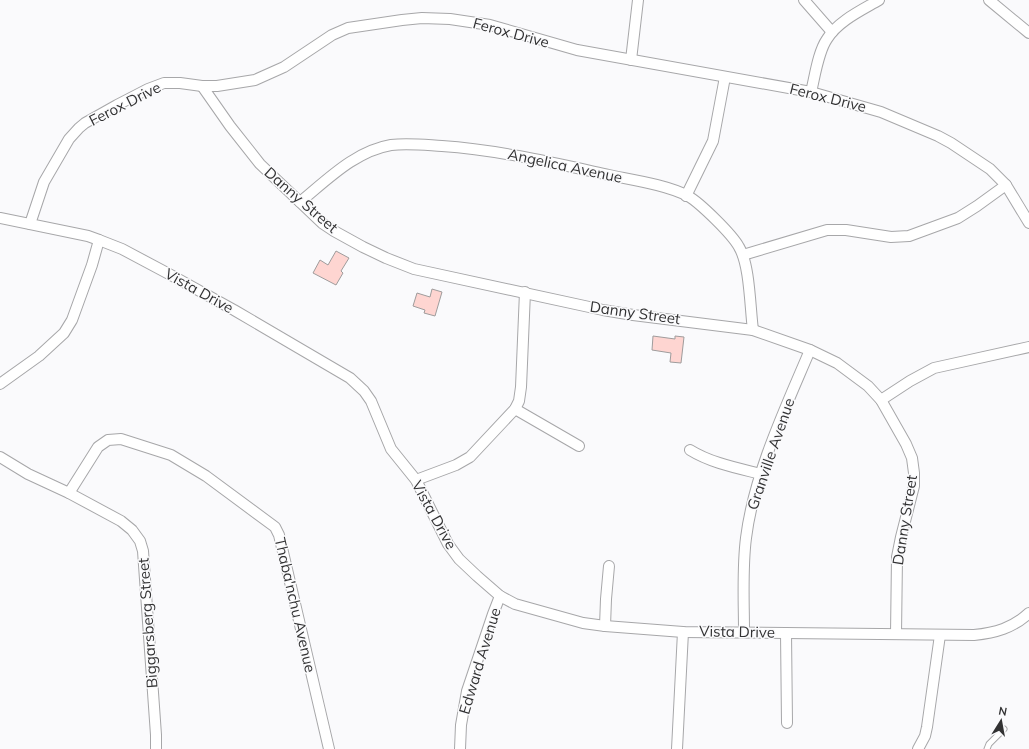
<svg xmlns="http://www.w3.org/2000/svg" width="1029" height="749" viewBox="0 0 1029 749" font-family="Mulish,sans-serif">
  <rect width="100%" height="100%" fill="#fafafc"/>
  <g fill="#fed5d1" stroke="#9f9c9c">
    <path d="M336,251L349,258L341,271L343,273L336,285L313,273L320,260L328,265Z"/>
    <path d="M432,289L442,292L435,316L424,313L425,310L413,306L417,293L430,297Z"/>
    <path d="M653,336L675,339V336L684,337L681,363L670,362L671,353L652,350Z"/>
  </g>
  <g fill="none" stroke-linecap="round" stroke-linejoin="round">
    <g stroke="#a7a7a9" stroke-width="7">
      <path id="service" d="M987,749L989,744L1004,729"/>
    </g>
    <g stroke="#a7a7a9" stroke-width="12">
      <g id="minor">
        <path d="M804,0L832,32"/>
        <path d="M989,0L1029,33"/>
        <path d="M631,60L638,0"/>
        <path d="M202,86L230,126L260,164L322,223L334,231L363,247L386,258L414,269L603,310L633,315L753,330L810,350L837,363L868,386L881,400L906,444L912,458L914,473V486L901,537L897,557L896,634"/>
        <path d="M811,92C815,76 818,52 827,39C838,21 862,10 879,0"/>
        <path d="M686,196L713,141L725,77"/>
        <path d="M300,202C327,180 355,151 391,145C408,143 425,145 442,146C499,150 554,163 609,175C633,180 667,185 688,196C700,203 732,234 739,247C750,265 750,308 753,330"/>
        <path d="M0,218L88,236L99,240L122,249L169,274L234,310L350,378L364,391L371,401L391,449L416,480L448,544L459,559L477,576L500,596L515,604L583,623L605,626L683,632L974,635C995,633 1013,628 1029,613"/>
        <path d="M30,224L44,182L69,139L79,128L85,123L117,105L148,89L164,83H180L202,86H217L255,80L284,67L332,35L348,28L402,20L422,18L450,19L490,25L577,50L811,92L881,112L938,136L951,143L990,169L1006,185L1029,223"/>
        <path d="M743,255L827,230H846L891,237L909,236L958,218L977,206L1006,185"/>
        <path d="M0,384L39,356L64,333L72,320L92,265L99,240"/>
        <path d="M881,400L910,381L934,368L1029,347"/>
        <path d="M515,409L579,446"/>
        <path d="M690,450C711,463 737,468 761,474"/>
        <path d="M0,457L28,474L69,493L121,521L132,530L140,541L143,551L156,735V749"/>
        <path d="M416,480L456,465L470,457L515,409L519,401L521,387L525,292"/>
        <path d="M69,493L98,447L108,440L121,439L171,455L206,476L275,527L279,535L329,749"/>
        <path d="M605,626L606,599L609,566"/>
        <path d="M744,632C744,601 742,569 746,538C754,474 785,409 810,350"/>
        <path d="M786,633L787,723"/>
        <path d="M460,749L461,725L467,691L493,614L500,596"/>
        <path d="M677,749L683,632"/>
        <path d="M918,749L925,736L927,727L940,635"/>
      </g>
    </g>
    <use href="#service" stroke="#fff" stroke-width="5"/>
    <use href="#minor" stroke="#fff" stroke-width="10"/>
  </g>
  <g text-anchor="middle" stroke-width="3" stroke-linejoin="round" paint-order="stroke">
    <g font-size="15" fill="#323233" stroke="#fafafc">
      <text transform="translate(511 33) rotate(15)" y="5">Ferox Drive</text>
      <text transform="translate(828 98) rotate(14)" y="5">Ferox Drive</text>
      <text transform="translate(125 104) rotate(-27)" y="5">Ferox Drive</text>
      <text transform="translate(565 166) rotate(12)" y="5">Angelica Avenue</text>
      <text transform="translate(301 200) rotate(41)" y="5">Danny Street</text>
      <text transform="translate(199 291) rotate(29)" y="5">Vista Drive</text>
      <text transform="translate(635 313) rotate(8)" y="5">Danny Street</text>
      <text transform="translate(771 454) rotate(-71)" y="5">Granville Avenue</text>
      <text transform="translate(434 515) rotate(61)" y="5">Vista Drive</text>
      <text transform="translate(905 520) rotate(-81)" y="5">Danny Street</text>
      <text transform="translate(295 605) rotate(77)" y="5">Thaba'nchu Avenue</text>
      <text transform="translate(148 623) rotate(-94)" y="5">Biggarsberg Street</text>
      <text transform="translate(737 632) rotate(1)" y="5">Vista Drive</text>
      <text transform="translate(480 661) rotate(-73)" y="5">Edward Avenue</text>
    </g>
  </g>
  <g transform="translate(1001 721) rotate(11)" stroke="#fafafc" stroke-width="3" paint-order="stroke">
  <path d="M0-3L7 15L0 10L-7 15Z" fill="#323233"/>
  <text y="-6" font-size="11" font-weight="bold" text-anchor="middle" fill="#323233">N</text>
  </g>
</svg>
